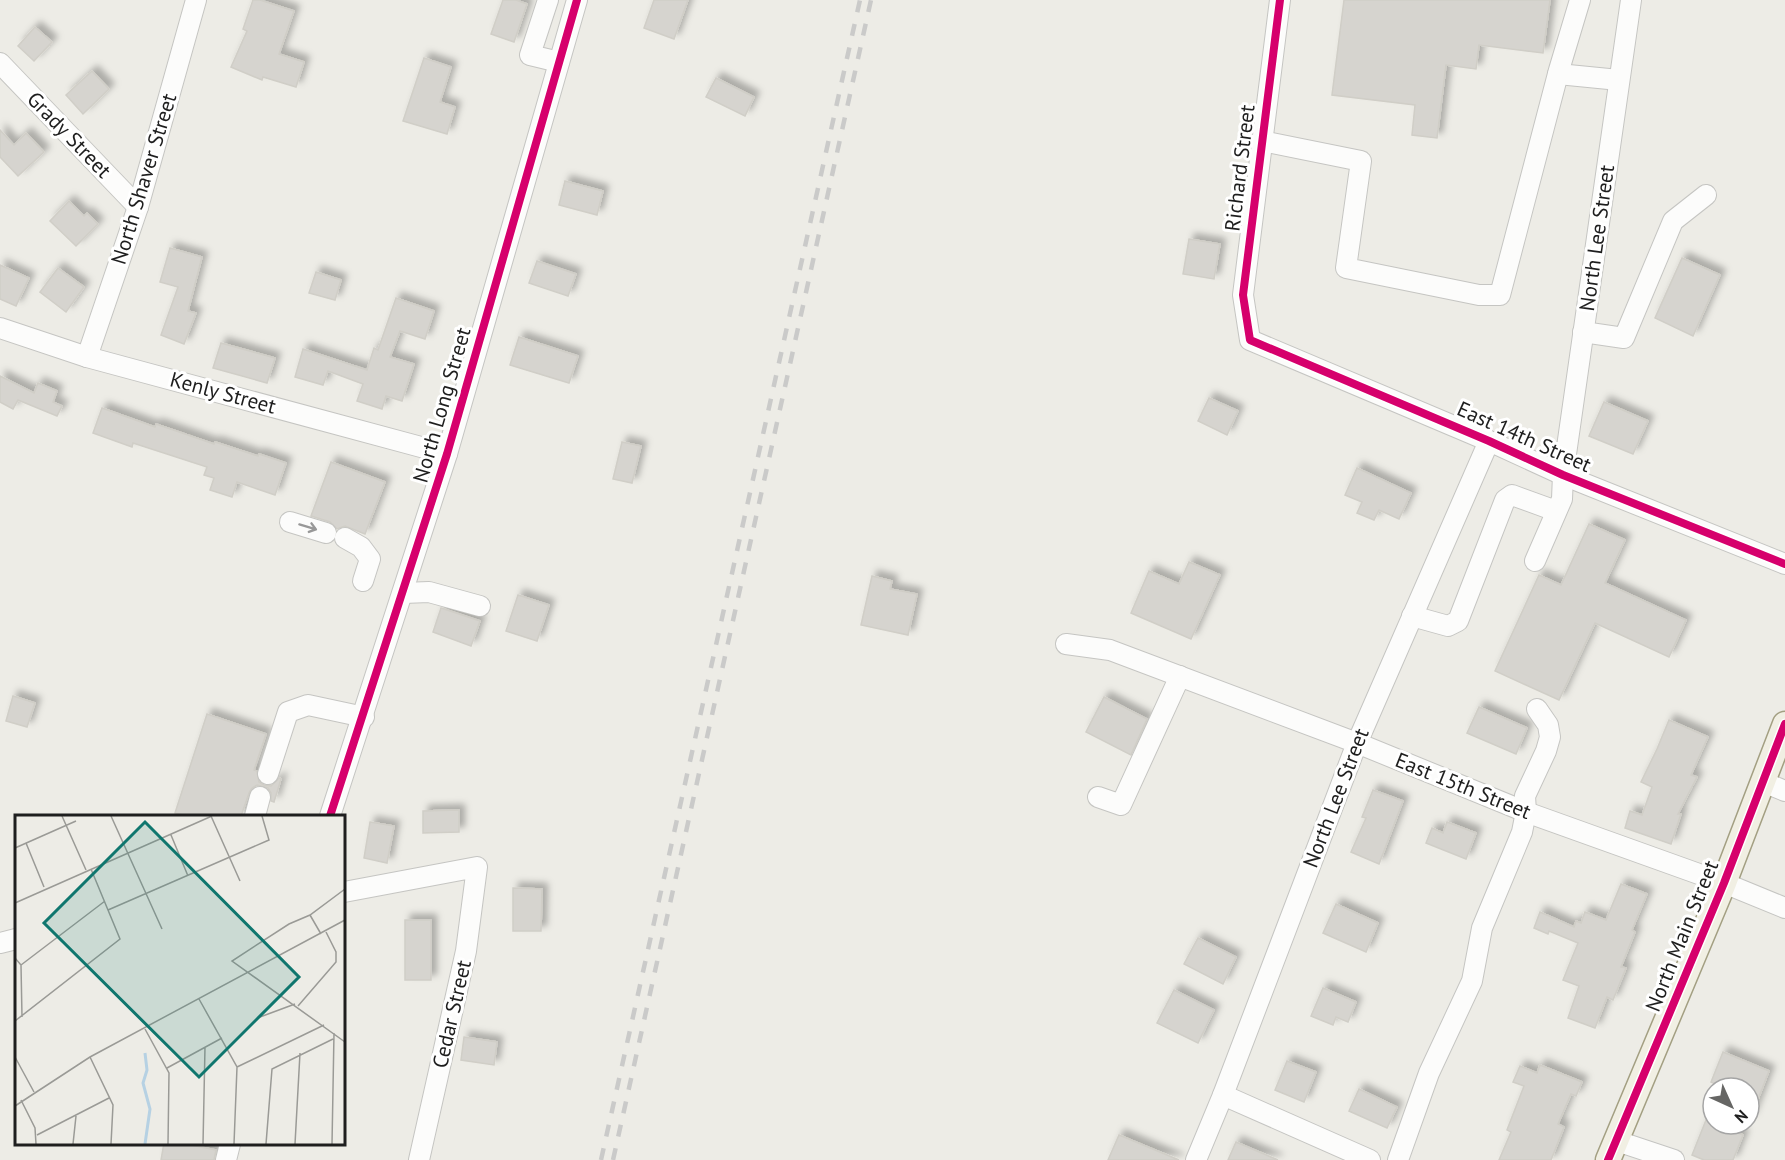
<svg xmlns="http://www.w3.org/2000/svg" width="1785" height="1160" viewBox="0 0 1785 1160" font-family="'PT Sans',sans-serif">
  <defs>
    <filter id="shadow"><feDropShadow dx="5.5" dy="-5.5" stdDeviation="3" flood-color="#0004"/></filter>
  </defs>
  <rect width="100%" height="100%" fill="#edece6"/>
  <g fill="#d6d4cf" stroke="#d0cec7" stroke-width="1.5" filter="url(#shadow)">
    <path d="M253,0H260L294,11L279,54L304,62L296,87L263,77L262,80L231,67L247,31L243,29Z"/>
    <path d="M503,0H516L527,4L514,42L491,34Z"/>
    <path d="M654,0H688L674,39L644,28Z"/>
    <path d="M1344,0H1550L1543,53L1479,45L1476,69L1446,65L1437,138L1412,135L1415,105L1332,95Z"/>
    <path d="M35,27L52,42L34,61L18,46Z"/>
    <path d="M424,58L451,67L440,102L455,107L447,134L403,121Z"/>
    <path d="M92,71L109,89L83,114L66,95Z"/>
    <path d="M716,78L754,97L745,116L706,97Z"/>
    <path d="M0,130L14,145L26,133L44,152L18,176L0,157Z"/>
    <path d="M565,181L603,191L597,215L559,205Z"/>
    <path d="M69,201L84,216L87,213L98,224L76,246L50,221Z"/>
    <path d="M1189,239L1220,244L1214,279L1183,274Z"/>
    <path d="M170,248L202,257L188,311L196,313L184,344L161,335L178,287L160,282Z"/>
    <path d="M1682,258L1720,275L1693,336L1655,318Z"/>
    <path d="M537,261L576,274L568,296L529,283Z"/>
    <path d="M0,265L29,278L16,306L0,299Z"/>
    <path d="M58,268L84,287L66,312L40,292Z"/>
    <path d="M316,272L341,280L335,300L309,293Z"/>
    <path d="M396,298L434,311L425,339L400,331L390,357L414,364L402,401L386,396L382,409L357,401L363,384L328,371L323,385L295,377L303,349L367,370L374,348L378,350Z"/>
    <path d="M519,337L578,356L569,383L510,365Z"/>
    <path d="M221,343L275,358L267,383L213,368Z"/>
    <path d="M0,376L34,393L38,383L57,391L53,402L62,406L57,416L18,400L13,409L0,402Z"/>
    <path d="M1209,398L1238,411L1227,435L1198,421Z"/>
    <path d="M1604,402L1648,421L1633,454L1589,436Z"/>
    <path d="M102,408L155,427L156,424L214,444L215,442L258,456L259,454L286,463L275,495L237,482L232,497L210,490L214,478L204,475L207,467L133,443L132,447L93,433Z"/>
    <path d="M622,442L641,446L632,483L613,479Z"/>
    <path d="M331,462L385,482L365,534L345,526L337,529L330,522L311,516Z"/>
    <path d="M1357,468L1411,493L1399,519L1379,510L1374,520L1357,513L1362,502L1345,495Z"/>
    <path d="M1589,524L1625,540L1605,583L1686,620L1669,657L1595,623L1559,700L1495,671L1539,575L1561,585Z"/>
    <path d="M1189,562L1220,575L1191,639L1131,613L1149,571L1179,584Z"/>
    <path d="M872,576L892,581L890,589L917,594L908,635L861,625Z"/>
    <path d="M518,595L549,605L537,641L506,631Z"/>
    <path d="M441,608L480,621L471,646L433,632Z"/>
    <path d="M13,696L35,703L27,727L6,721Z"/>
    <path d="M1104,697L1147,719L1131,755L1086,732Z"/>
    <path d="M1479,707L1527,728L1516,754L1467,733Z"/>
    <path d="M207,714L266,734L254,770L257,771L259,782L264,785L271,786L279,778L281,779L274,802L271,801V793L268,788L257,785L252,788L249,793L241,816H187L175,813Z"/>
    <path d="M1669,720L1708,737L1691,775L1697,777L1678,814H1681L1671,844L1625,828L1630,811L1642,815L1652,787L1641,782L1657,749Z"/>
    <path d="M1373,790L1403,801L1379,864L1351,852L1366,818L1362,817Z"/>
    <path d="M459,810V832L423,833V811Z"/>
    <path d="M370,822L394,826L387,863L364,858Z"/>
    <path d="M1447,822L1476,833L1466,859L1426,843L1432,828L1443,833Z"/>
    <path d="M1621,884L1647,894L1632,930L1635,932L1621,967L1626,968L1613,1000L1607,997L1595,1028L1568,1018L1579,986L1563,980L1578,943L1549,931L1548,934L1534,928L1540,912L1574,927L1576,921L1581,923L1585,912L1606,920Z"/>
    <path d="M513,888L542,889L541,931H513Z"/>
    <path d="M1336,904L1378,923L1366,952L1323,933Z"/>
    <rect x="405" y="920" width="26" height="60"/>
    <path d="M1198,938L1236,957L1223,984L1184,964Z"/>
    <path d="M1323,988L1356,1002L1348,1022L1336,1017L1333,1025L1311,1016Z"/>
    <path d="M1174,990L1214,1010L1198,1043L1157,1023Z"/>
    <path d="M464,1037L497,1042L494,1065L461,1060Z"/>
    <path d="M1723,1052L1769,1071L1750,1120L1749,1088H1725L1711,1082Z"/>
    <path d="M1287,1061L1316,1072L1304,1102L1275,1090Z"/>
    <path d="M1540,1065L1582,1082L1576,1096L1571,1094L1558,1124L1564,1127L1551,1160H1499L1511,1132L1507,1130L1524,1086L1513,1082L1520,1066L1537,1073Z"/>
    <path d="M1359,1089L1397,1107L1387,1128L1349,1111Z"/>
    <path d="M1706,1120L1743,1135L1733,1160H1704L1692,1155Z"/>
    <path d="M1119,1135L1179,1160H1108Z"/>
    <path d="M1236,1142L1278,1160H1228Z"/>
    <path d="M164,1143H181L216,1150L214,1160H161Z"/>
  </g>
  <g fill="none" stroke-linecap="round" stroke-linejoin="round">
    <g stroke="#c5c5c2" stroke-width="22">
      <g id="minor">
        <path d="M548,0L530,55L559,62"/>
        <path d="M1280,0L1243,295L1250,340L1489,441L1563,475L1785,564"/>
        <path d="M0,63L138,207"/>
        <path d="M1558,74L1619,80"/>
        <path d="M1262,141L1361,161L1346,268L1479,295H1500L1559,70L1580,0"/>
        <path d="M0,328L87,357L447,454"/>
        <path d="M1583,332L1624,338L1673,221L1706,195"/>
        <path d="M87,357L138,207L196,0"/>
        <path d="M290,522L326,533"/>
        <path d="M345,538L361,547L370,559L363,581"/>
        <path d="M1535,561L1562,499L1563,475L1631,0"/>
        <path d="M403,593L429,592L480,606"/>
        <path d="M1412,616L1448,626L1458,621L1505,500L1512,495L1556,511"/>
        <path d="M1066,644L1110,650L1357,743L1526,812L1724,883L1785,908"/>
        <path d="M268,774L288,712L308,705L364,717"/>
        <path d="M1763,782L1785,791"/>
        <path d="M1098,797L1121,805L1180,676"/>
        <path d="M255,816L260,797"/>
        <path d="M330,816L447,454L577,0"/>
        <path d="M344,892L477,867L466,951L419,1160"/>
        <path d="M0,943L16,939"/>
        <path d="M1223,1095L1370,1160"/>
        <path d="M1617,1141L1674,1160"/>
        <path d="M226,1160L230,1144"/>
        <path d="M1196,1160L1223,1095L1357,743L1489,441"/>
        <path d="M1398,1160L1429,1073L1472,981L1482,928L1522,832L1526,812L1525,796L1546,751L1550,737L1548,725L1537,709"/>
      </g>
    </g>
    <g stroke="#a39f82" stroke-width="27">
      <path id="major" d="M1608,1160L1724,883L1785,724"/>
    </g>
    <use href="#minor" stroke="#fcfcfb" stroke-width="20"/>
    <use href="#major" stroke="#f1efe3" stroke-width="24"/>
    <g stroke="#cacac9" stroke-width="4.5" stroke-dasharray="12 12" stroke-linecap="butt">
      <path d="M601,1160L860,0"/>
      <path d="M613,1160L871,0"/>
    </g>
    <g stroke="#fff" stroke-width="11">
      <g id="cycleway">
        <path d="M1280,0L1243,295L1250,340L1489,441L1563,475L1785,564"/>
        <path d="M330,816L447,454L577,0"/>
        <path d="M1608,1160L1724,883L1785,724"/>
      </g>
    </g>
    <use href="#cycleway" stroke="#d6006c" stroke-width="8"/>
  </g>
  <defs><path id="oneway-shaft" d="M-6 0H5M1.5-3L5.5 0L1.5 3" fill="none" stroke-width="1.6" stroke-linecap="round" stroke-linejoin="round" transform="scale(1.5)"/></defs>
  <use stroke="#989898" href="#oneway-shaft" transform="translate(308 527) rotate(17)"/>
  <g text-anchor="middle" stroke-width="6" stroke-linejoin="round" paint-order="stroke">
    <g font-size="21" fill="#1e1e1e" stroke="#fff">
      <text transform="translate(69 135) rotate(46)" y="7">Grady Street</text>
      <text transform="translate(1240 168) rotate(-83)" y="7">Richard Street</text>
      <text transform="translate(144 179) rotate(-73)" y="7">North Shaver Street</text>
      <text transform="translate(1597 238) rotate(-82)" y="7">North Lee Street</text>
      <text transform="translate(223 393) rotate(15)" y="7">Kenly Street</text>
      <text transform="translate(442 405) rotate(-74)" y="7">North Long Street</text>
      <text transform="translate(1524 437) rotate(24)" y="7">East 14th Street</text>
      <text transform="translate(1463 786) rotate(22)" y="7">East 15th Street</text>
      <text transform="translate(1336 798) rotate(-69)" y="7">North Lee Street</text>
      <text transform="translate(1682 936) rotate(-68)" y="7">North Main Street</text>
      <text transform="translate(452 1014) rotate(-77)" y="7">Cedar Street</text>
    </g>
  </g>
  <g transform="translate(15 815)">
    <rect width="330" height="330" fill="#edece6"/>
    <path fill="none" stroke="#b6d1e3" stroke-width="3" d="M130,238L132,255L128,268L135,294L130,329"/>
    <path fill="none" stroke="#9a9a96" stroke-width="1.5" d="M47,1L71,55M96,1L147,114M196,1L225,66M156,20L173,61M11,28L29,72M0,33L61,6M330,74L295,100L274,109L217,146L330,227M0,88L197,1M93,95L254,25L247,1M295,100L306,119M0,143L6,150L7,202M6,150L90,86M184,184L222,252L219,329M283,191L321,147V137L311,117M245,202L280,189M0,206L105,124L76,54M130,214L154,258L153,329M0,242L19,277M75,242L98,290L96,329M222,252L309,210M152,253L207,223M6,285L20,313L21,329M0,291L75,242L330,105M22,320L94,283M58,329L61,301M188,329L190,232M251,329L257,254L318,224M280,329L285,238M317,329L319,218"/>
    <path fill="#0f766e" fill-opacity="0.15" stroke="#0f766e" stroke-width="3" d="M130,7L284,162L184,262L29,108Z"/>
    <rect width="330" height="330" fill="none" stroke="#1e1e1e" stroke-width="3"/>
  </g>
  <g transform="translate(1731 1106) rotate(135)"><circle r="28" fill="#ffffff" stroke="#a5a5a5" stroke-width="1.5"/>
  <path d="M0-4.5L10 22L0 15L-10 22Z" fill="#666664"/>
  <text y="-9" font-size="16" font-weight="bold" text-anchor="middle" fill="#1e1e1e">N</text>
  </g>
</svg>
